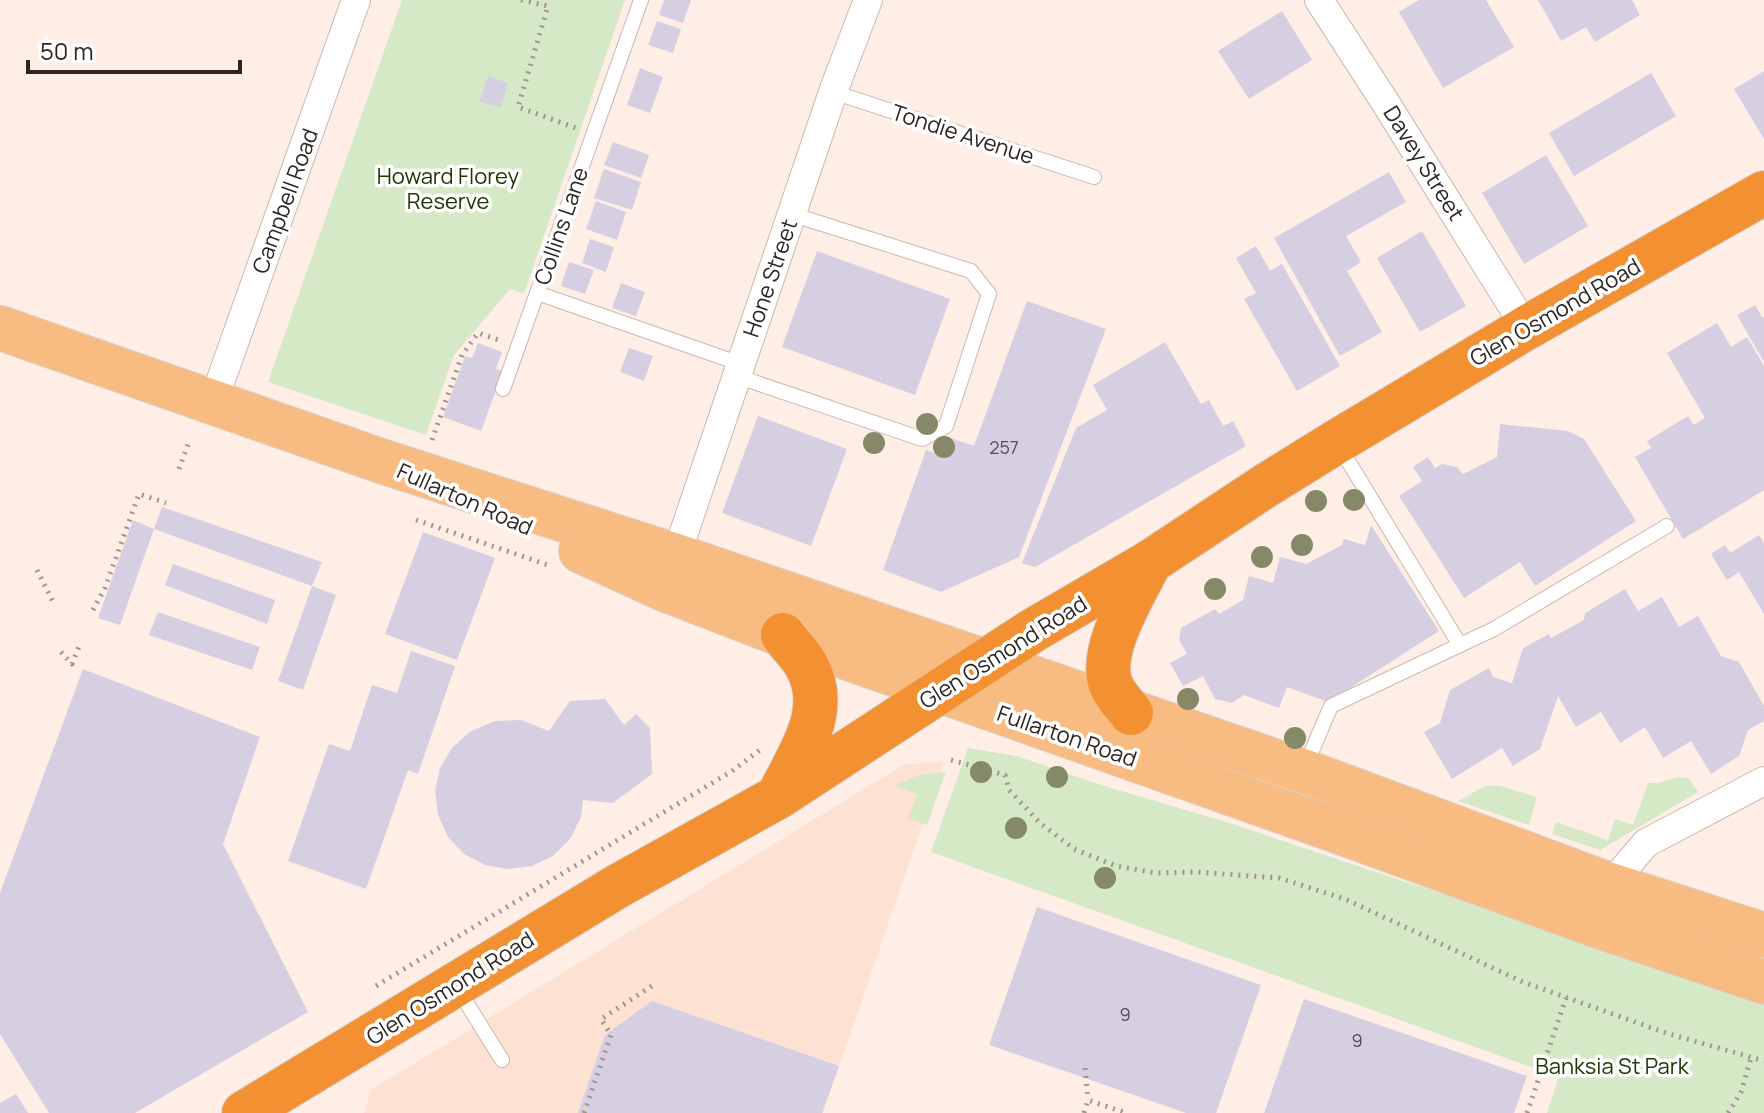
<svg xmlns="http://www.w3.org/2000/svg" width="1764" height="1113" viewBox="0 0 1764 1113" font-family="Manrope,sans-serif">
  <rect width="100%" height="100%" fill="#ffeee5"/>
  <path fill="#fde1d2" d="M944,762L823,1113H364L371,1090L905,764Z"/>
  <g fill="#d6e9c6">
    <path d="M402,0H625L524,294L510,289L454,355L426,435L268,382Z"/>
    <path d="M968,748L1017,756L1101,785L1223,821L1406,882L1539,923L1764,1002V1113H1547L1559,1077L931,852Z"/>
    <path d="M946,772L927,825L908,818L917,794L894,786C912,776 926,773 946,772Z"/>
    <path d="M1677,777L1688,778L1698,792L1600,850L1552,834L1556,822L1608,840L1615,819L1633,825L1648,783H1659Z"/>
    <path d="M1485,786H1500L1537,797L1529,825L1458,801Z"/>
  </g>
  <g fill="#d6cfe2">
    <path d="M664,0H691L683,23L659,15Z"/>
    <path d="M1419,0H1486L1514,47L1443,88L1399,12Z"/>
    <path d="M1538,0H1632L1640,15L1595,42L1586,27L1561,41Z"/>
    <path d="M1282,11L1312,60L1249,99L1218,51Z"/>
    <path d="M657,21L681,29L673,53L648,45Z"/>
    <path d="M640,68L663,77L650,113L627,105Z"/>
    <path d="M1764,71V139L1734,89Z"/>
    <path d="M1651,73L1676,116L1574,176L1549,133Z"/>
    <path d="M488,76L508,83L501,107L479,102Z"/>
    <path d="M613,142L649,155L641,178L604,165Z"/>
    <path d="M1546,155L1588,226L1524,264L1482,193Z"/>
    <path d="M604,169L641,182L632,210L594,198Z"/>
    <path d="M1389,172L1406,202L1346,236L1361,262L1347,271L1382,332L1340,356L1274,238Z"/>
    <path d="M596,201L626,212L617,240L586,229Z"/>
    <path d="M1422,231L1466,306L1420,332L1377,258Z"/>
    <path d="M590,239L614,247L606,272L582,263Z"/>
    <path d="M1256,246L1270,271L1282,264L1340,366L1297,391L1244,299L1256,293L1236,258Z"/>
    <path d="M817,251L950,299L915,395L782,347Z"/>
    <path d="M569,262L594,270L585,294L561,286Z"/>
    <path d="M621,283L645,292L636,316L612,308Z"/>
    <path d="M1027,301L1106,329L1019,557L941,592L883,570L926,450L944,456L951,438L974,446Z"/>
    <path d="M1755,305L1762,317H1764V362L1737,315Z"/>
    <path d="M1717,323L1731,347L1747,337L1764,366V490L1683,539L1635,457L1651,448L1647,441L1688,416L1694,425L1705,418L1667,353Z"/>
    <path d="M1165,342L1201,404L1209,400L1223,426L1233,421L1246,446L1035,567L1022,563L1076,428L1107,410L1093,385Z"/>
    <path d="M478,343L502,352L496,369L503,371L481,431L443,417L465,356L472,358Z"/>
    <path d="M629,348L653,356L644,381L620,372Z"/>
    <path d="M758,416L847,449L811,546L722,513Z"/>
    <path d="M1500,424L1568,431L1584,439L1636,521L1535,586L1520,562L1464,598L1399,496L1422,481L1413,467L1428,457L1435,468L1442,464L1457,467L1463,474L1497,457Z"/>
    <path d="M162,507L322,562L312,586L154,529L120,625L98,618L133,520L154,529Z"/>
    <path d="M1371,525L1439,631L1328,702L1287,687L1279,708L1244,695L1232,703L1215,699L1203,676L1183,686L1170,663L1187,654L1179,640L1181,628L1215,609L1219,614L1243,600L1249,576L1273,583L1280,557L1306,564L1342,545L1344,539L1365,545Z"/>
    <path d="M423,532L495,558L457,660L385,634Z"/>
    <path d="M1759,535L1764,543V614L1739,572L1727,580L1711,554L1725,545L1730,553Z"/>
    <path d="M173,564L275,600L267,624L165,585Z"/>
    <path d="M312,586L336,595L303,690L278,681Z"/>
    <path d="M1625,589L1638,611L1662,597L1679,627L1698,616L1721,656L1739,662L1764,706V721L1748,730L1739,756L1711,774L1691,741L1663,758L1645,727L1620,743L1601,712L1576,727L1558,696L1540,749L1513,766L1502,748L1452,779L1424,732L1440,723L1450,690L1489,668L1493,677L1512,683L1523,648L1549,634L1551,638L1584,620L1585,613Z"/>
    <path d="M158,612L260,647L252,670L149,635Z"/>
    <path d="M411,651L455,666L418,774L408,770L366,889L288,861L329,744L350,751L372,685L397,693Z"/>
    <path d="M83,669L260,737L223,844L308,1012L135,1113H49L0,1034V893Z"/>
    <path d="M605,699L624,725L636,714L650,728L652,774L613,803L583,800L581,817L570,839L553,856L532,866L508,869L485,865L464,854L448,837L438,815L435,791L440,768L452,748L471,731L495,721L521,720L549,731L570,701Z"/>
    <path d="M1037,907L1261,985L1216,1113H1186L989,1045Z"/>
    <path d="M1304,999L1527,1076L1514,1113H1264Z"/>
    <path d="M652,1001L839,1066L822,1113H578L605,1035Z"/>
    <path d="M16,1094L28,1113H0V1103Z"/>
  </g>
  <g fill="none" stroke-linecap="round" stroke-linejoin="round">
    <g stroke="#ccb7ad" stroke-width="16">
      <g id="lane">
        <path d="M641,0L537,293L741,364"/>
        <path d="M833,92L1094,177"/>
        <path d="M736,376L922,439L946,426L989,294L971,271L791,214"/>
        <path d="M503,389L537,293"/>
        <path d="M1339,446L1460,645"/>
        <path d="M1305,767L1331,706L1494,629L1667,526"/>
        <path d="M458,989L502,1060"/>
      </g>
    </g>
    <g stroke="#ccb7ad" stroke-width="30">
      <g id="street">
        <path d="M1319,0L1385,102L1526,328"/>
        <path d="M213,402L356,0"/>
        <path d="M676,556L833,92L868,0"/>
        <path d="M1605,899L1610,885L1646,843L1764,781"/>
      </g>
    </g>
    <g stroke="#d5d3d3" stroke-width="46">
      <g id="primary">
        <path d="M0,328L381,461L676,556L984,661L1303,771L1610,885L1764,935"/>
        <path d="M581,551L664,589L783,635L1343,833L1595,925L1764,982"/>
      </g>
    </g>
    <g stroke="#d5d3d3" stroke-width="46">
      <g id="highway">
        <path d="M1131,713C1125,705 1116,696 1112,687C1096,653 1135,593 1150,562"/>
        <path d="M779,795C799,754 832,710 806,665C800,654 790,645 783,635"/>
        <path d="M244,1113L618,886L778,797L1032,631L1150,562L1265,486L1336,442L1526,328L1764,193"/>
      </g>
    </g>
    <g stroke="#a2958f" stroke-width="5" stroke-dasharray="2 6" stroke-linecap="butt">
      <path d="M521,0L548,6L518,107L576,128"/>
      <path d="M432,440L462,355L478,333L502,341"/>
      <path d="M179,469L190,439"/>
      <path d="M416,520L548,565"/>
      <path d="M37,570L54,604"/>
      <path d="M93,610L105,588L139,494L166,503"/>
      <path d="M61,652L72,664L80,644"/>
      <path d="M951,760L1005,775L1009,790L1040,823L1074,849L1116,866L1156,873L1196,872L1279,878L1345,899L1523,982L1666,1033L1764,1061"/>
      <path d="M376,986L732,771L760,750"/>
      <path d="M1085,1068L1088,1100"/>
      <path d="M584,1113L611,1035L601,1019L655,984"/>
      <path d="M1084,1113L1088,1100L1126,1113"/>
      <path d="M1527,1113L1566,998"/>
      <path d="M1728,1113L1741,1092L1751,1058"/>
    </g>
    <use href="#lane" stroke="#fff" stroke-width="14"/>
    <use href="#street" stroke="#fff" stroke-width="28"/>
    <use href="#primary" stroke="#f8bc83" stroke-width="44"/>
    <use href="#highway" stroke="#f39031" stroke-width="44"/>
  </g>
  <g fill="#858968">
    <circle cx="927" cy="424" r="11"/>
    <circle cx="874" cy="443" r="11"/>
    <circle cx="944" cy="447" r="11"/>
    <circle cx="1354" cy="500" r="11"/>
    <circle cx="1316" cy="501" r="11"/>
    <circle cx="1302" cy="545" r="11"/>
    <circle cx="1262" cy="557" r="11"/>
    <circle cx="1215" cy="589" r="11"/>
    <circle cx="1188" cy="699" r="11"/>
    <circle cx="1295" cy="738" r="11"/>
    <circle cx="981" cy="772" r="11"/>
    <circle cx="1057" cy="777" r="11"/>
    <circle cx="1016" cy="828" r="11"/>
    <circle cx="1105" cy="878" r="11"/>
  </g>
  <g text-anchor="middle" stroke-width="7" stroke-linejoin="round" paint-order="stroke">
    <g font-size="18" fill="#565051">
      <text x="1004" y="454">257</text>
      <text x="1125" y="1021">9</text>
      <text x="1357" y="1047">9</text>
    </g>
    <g font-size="22" fill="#2c2521" stroke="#fff">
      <text transform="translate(963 134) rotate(18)" y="8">Tondie Avenue</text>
      <text transform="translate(1424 163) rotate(58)" y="8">Davey Street</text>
      <text transform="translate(285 201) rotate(-70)" y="8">Campbell Road</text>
      <text transform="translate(561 226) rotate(-71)" y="8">Collins Lane</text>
      <text transform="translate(770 278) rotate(-71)" y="8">Hone Street</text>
      <text transform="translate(1555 312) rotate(-30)" y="8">Glen Osmond Road</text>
      <text transform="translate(465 499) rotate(24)" y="8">Fullarton Road</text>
      <text transform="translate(1003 652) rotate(-32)" y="8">Glen Osmond Road</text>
      <text transform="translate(1067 736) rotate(19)" y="8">Fullarton Road</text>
      <text transform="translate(450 988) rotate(-32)" y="8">Glen Osmond Road</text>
    </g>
    <g font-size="22" fill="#213702" stroke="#fff">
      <text x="448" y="184">Howard Florey<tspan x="448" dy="25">Reserve</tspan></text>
      <text x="1612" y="1074">Banksia St Park</text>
    </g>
  </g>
  <path d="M28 60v12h212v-12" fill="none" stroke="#2c2521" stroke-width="4"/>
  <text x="40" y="60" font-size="24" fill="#2c2521" stroke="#ffffff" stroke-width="6" paint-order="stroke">50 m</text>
</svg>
